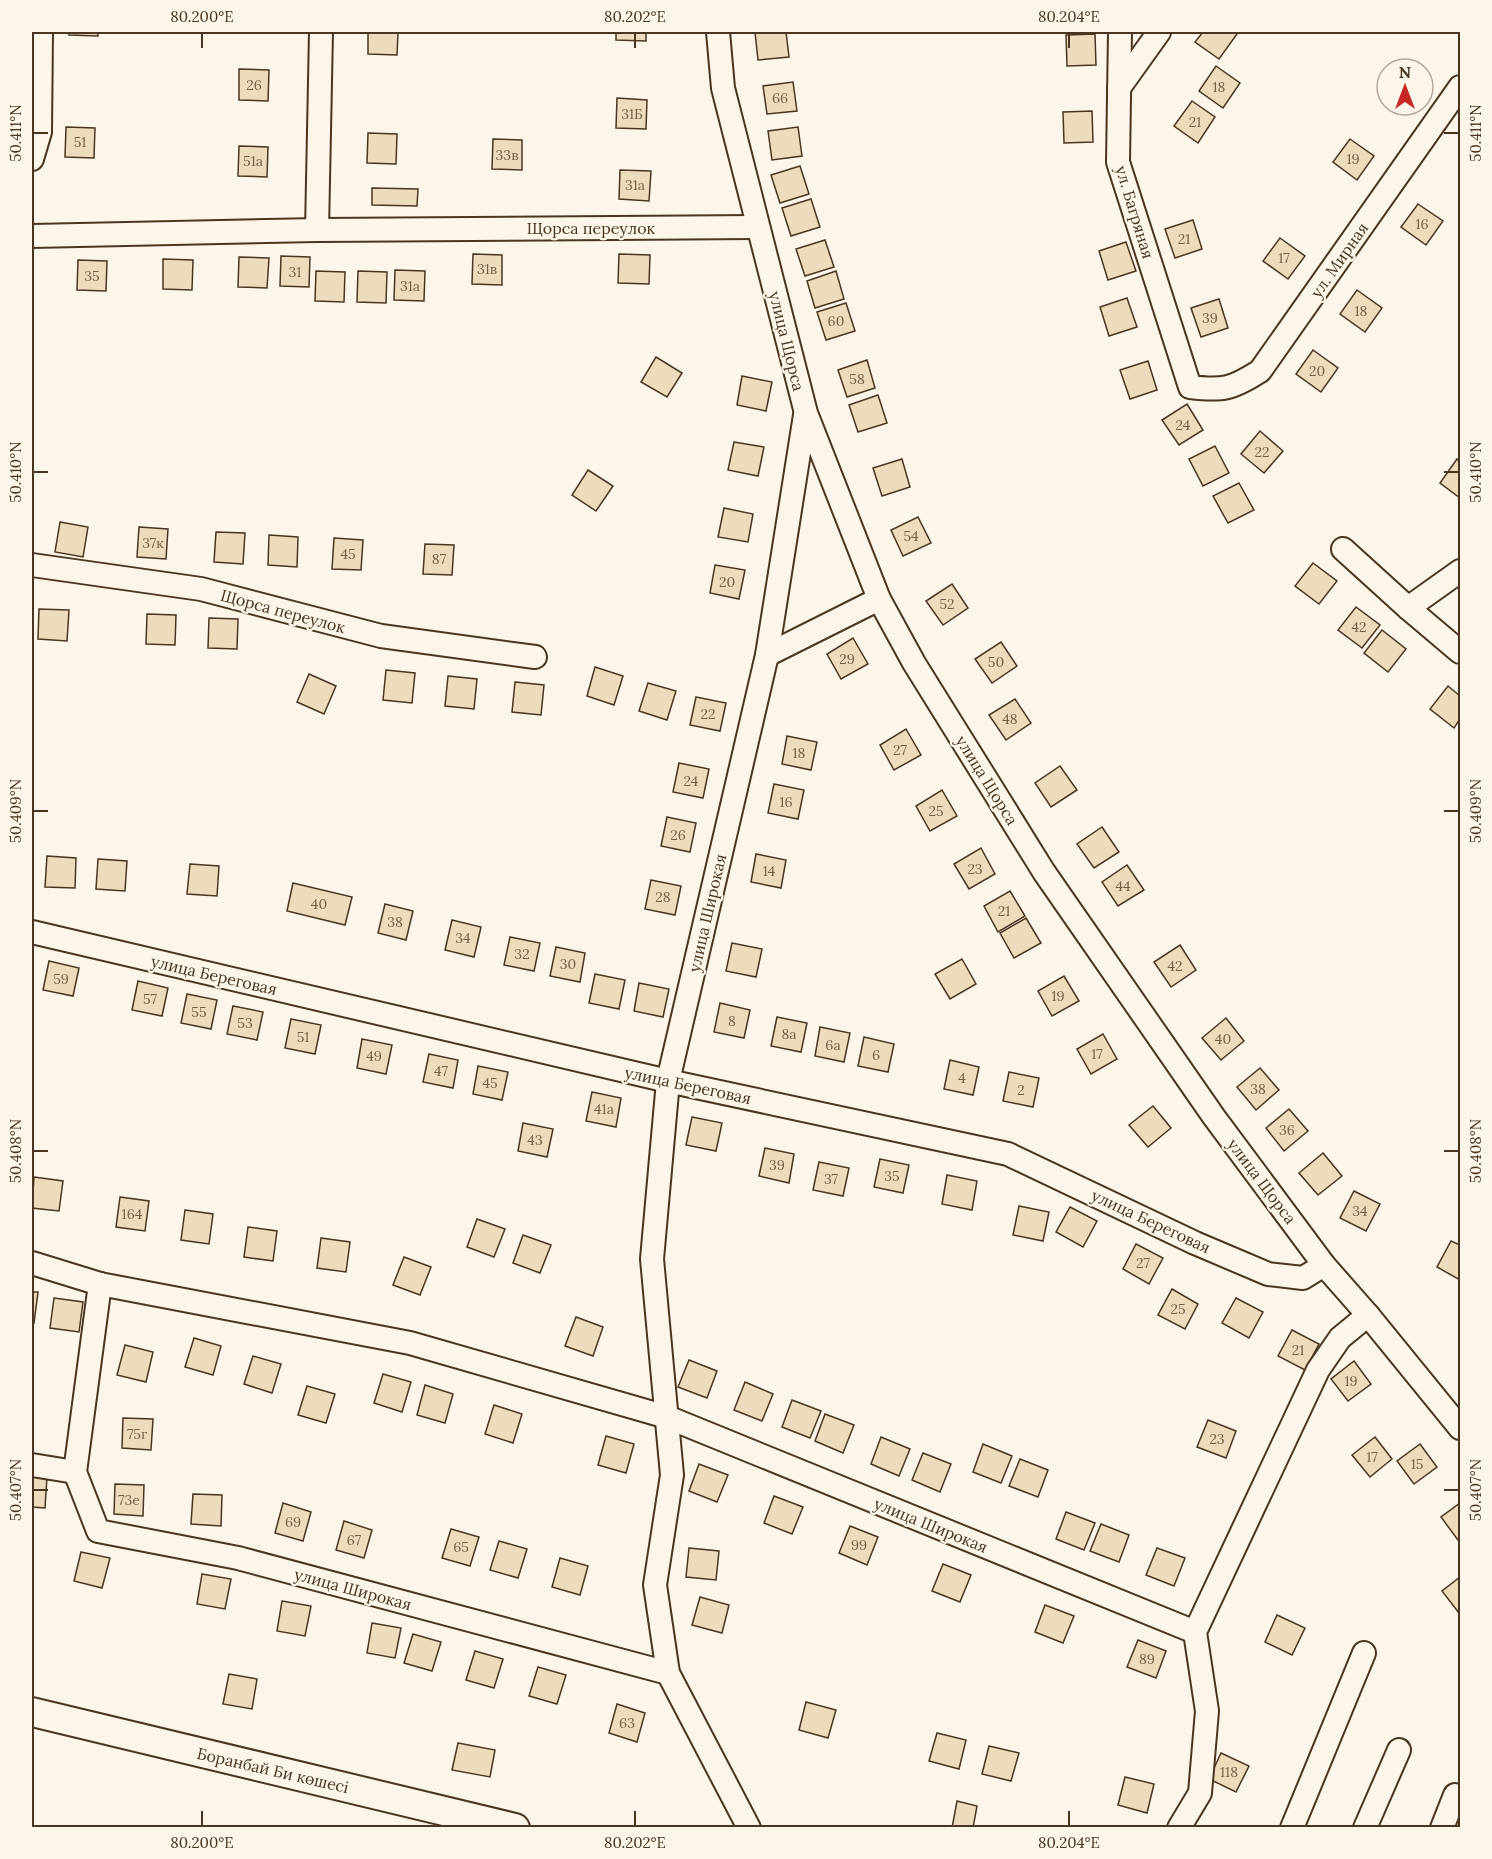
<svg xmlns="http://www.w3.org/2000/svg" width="1492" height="1859" viewBox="0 0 1492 1859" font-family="Lora,serif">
  <rect width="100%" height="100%" fill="#fbf6e9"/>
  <g fill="#ecdcbc" stroke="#4a3520" stroke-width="1.5">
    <path d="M69,32H98V36L69,35Z"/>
    <path d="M368,32H398L397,55L368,54Z"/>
    <path d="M616,32H646V41L616,40Z"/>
    <path d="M755,32H786L789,57L758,60Z"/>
    <path d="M1203,32H1233L1237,34L1219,59L1195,42Z"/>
    <path d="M1095,34L1096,65L1067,66L1066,35Z"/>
    <path d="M1216,66L1240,83L1223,108L1199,91Z"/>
    <path d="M239,69L269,70L268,101L239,100Z"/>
    <path d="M793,82L797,111L767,114L763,86Z"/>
    <path d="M617,98L647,100L646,129L616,128Z"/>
    <path d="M1192,101L1215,117L1198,143L1174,126Z"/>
    <path d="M1092,111L1093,142L1064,143L1063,112Z"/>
    <path d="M66,127L95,128L94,158L65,157Z"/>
    <path d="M798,127L802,156L772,160L768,131Z"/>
    <path d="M368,133L397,134L396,164L367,163Z"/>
    <path d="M493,139L522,140V170L492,169Z"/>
    <path d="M1350,139L1374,156L1357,180L1333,162Z"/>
    <path d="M239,146L268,147L267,177L238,176Z"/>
    <path d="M800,166L809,194L780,203L771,175Z"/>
    <path d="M620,170L651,171L649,201L619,199Z"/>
    <path d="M372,188L418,189L417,206L372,205Z"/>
    <path d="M811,199L820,227L791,236L782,208Z"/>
    <path d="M1418,204L1443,221L1426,245L1401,227Z"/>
    <path d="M1193,220L1202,249L1175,258L1165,229Z"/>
    <path d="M1280,238L1305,256L1288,279L1263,261Z"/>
    <path d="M825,240L834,267L805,276L796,249Z"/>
    <path d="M1126,242L1136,271L1108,280L1099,251Z"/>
    <path d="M473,254L502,255V285L472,284Z"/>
    <path d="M619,254L650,255L649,284L618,283Z"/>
    <path d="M281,256L310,257L309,287L280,286Z"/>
    <path d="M239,257L269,258L267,288L238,287Z"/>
    <path d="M163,259L193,260L192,290L163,289Z"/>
    <path d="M78,260L107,261L106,291L77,290Z"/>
    <path d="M395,270L425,271L424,301L394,300Z"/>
    <path d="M316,271L345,272L344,302L315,301Z"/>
    <path d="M358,271L387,272L386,303L357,302Z"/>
    <path d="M836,271L844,299L815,308L807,281Z"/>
    <path d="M1357,290L1382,308L1365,332L1340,314Z"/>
    <path d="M1127,298L1137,327L1109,336L1100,307Z"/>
    <path d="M1219,299L1228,328L1201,337L1191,308Z"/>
    <path d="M846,303L855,331L826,340L817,312Z"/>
    <path d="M1313,350L1338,368L1321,392L1296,374Z"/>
    <path d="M656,357L682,373L667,397L641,382Z"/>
    <path d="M867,360L875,388L847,397L838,370Z"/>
    <path d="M1148,361L1157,390L1130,399L1120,370Z"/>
    <path d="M742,376L772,382L766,411L737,405Z"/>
    <path d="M878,395L887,423L858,432L849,405Z"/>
    <path d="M1187,404L1203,430L1179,445L1162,420Z"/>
    <path d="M1260,431L1283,451L1264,473L1241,454Z"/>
    <path d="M734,442L764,447L758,476L728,470Z"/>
    <path d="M1215,446L1229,473L1203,486L1189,459Z"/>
    <path d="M902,459L910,487L882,496L873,468Z"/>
    <path d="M1457,459L1460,462V498L1440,483Z"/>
    <path d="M588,470L613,486L596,511L572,495Z"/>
    <path d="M1239,483L1254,510L1228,523L1213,496Z"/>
    <path d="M724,508L753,514L748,542L718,537Z"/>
    <path d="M918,517L931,543L903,556L891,530Z"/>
    <path d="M60,522L88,527L83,557L55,552Z"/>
    <path d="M139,527L168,529L166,559L137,557Z"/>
    <path d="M216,532L245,533L243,564L214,562Z"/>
    <path d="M269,535L298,537L297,567L268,565Z"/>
    <path d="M334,538L363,540L361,570L332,569Z"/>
    <path d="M425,544L454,545L452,575L423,574Z"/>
    <path d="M1313,563L1337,581L1319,604L1295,586Z"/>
    <path d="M715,565L745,570L739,599L710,593Z"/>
    <path d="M952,584L968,608L943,625L926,601Z"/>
    <path d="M1356,607L1380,625L1362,648L1338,630Z"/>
    <path d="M39,609L69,610L67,641L38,639Z"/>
    <path d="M147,614L176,615L175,645L146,644Z"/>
    <path d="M209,618L238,619L237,649L208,648Z"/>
    <path d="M1382,630L1406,649L1388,672L1364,653Z"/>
    <path d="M853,638L868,664L841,679L827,654Z"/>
    <path d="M1001,642L1017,666L992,683L975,659Z"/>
    <path d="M595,667L623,676L614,705L587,696Z"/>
    <path d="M386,670L415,673L412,703L383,700Z"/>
    <path d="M309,674L336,686L324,714L297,702Z"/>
    <path d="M448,676L477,679L474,709L445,706Z"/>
    <path d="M515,682L544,685L541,715L512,712Z"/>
    <path d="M648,683L676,691L667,720L639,711Z"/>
    <path d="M1448,686L1460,696V719L1454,728L1430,709Z"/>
    <path d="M696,697L726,703L720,731L690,725Z"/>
    <path d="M1015,699L1031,723L1006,740L989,715Z"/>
    <path d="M906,729L921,755L894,770L880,745Z"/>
    <path d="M787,736L817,742L811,770L782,764Z"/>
    <path d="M679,763L709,769L703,798L673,792Z"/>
    <path d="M1060,766L1077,790L1051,807L1035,783Z"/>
    <path d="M774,784L804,790L798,819L768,813Z"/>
    <path d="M942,790L957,816L930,831L916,806Z"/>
    <path d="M667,817L696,823L690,852L661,846Z"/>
    <path d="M1102,827L1119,852L1094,868L1077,844Z"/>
    <path d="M981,848L995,874L969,889L954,864Z"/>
    <path d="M756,854L786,860L781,888L751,882Z"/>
    <path d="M47,856L76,858L75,888L45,887Z"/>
    <path d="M98,859L127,861L125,891L96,889Z"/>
    <path d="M190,864L219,866L217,896L187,894Z"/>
    <path d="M1127,865L1144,890L1118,906L1102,882Z"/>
    <path d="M651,880L681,886L675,915L645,909Z"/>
    <path d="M293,883L352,897L345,925L287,911Z"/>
    <path d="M1010,891L1025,916L998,932L984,906Z"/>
    <path d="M385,904L413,911L406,940L378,933Z"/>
    <path d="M1026,918L1041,943L1014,958L1000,933Z"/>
    <path d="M452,920L481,927L474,957L445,950Z"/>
    <path d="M510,937L540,943L534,971L504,965Z"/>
    <path d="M732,943L762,949L756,977L726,971Z"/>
    <path d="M1180,945L1196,970L1171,987L1154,962Z"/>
    <path d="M556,947L585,953L580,982L550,976Z"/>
    <path d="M962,959L976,984L950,999L935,974Z"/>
    <path d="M49,961L79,968L73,996L43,990Z"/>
    <path d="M595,974L625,980L619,1009L589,1003Z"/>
    <path d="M1064,976L1079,1001L1052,1016L1038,991Z"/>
    <path d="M138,981L168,988L162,1016L132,1010Z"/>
    <path d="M639,983L669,989L663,1017L634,1011Z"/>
    <path d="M187,994L217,1000L211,1029L181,1023Z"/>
    <path d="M720,1003L750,1010L744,1038L714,1032Z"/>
    <path d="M233,1006L263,1012L257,1040L227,1034Z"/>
    <path d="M777,1017L807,1023L801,1052L771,1046Z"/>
    <path d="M1226,1018L1244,1041L1221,1060L1202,1038Z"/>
    <path d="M291,1019L321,1025L315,1054L285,1048Z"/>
    <path d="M820,1027L850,1033L844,1062L815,1056Z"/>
    <path d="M1103,1034L1117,1059L1091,1074L1077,1049Z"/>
    <path d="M864,1037L894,1044L888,1072L858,1066Z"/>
    <path d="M362,1039L392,1045L386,1074L357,1068Z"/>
    <path d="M429,1054L458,1060L453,1088L423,1082Z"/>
    <path d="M950,1060L979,1067L973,1095L944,1089Z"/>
    <path d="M478,1066L508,1072L502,1100L473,1094Z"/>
    <path d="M1260,1068L1279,1090L1256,1110L1237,1087Z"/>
    <path d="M1009,1072L1039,1078L1033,1107L1003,1101Z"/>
    <path d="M592,1092L621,1098L616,1127L586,1121Z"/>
    <path d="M1153,1106L1171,1128L1148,1147L1129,1125Z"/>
    <path d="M1289,1109L1308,1131L1284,1151L1266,1128Z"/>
    <path d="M692,1117L722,1123L716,1151L686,1145Z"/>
    <path d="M523,1123L553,1129L547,1157L518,1151Z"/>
    <path d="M765,1148L794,1154L789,1183L759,1176Z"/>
    <path d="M1323,1153L1342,1176L1318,1195L1299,1173Z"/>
    <path d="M880,1159L909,1165L903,1193L874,1187Z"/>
    <path d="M819,1162L849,1168L843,1196L813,1190Z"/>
    <path d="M947,1175L977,1181L972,1210L942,1204Z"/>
    <path d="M34,1177L63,1181L59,1211L32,1208Z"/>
    <path d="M1354,1191L1380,1204L1366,1231L1340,1218Z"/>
    <path d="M120,1197L149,1201L145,1231L116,1227Z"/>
    <path d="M1019,1206L1049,1212L1043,1241L1013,1235Z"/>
    <path d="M1070,1207L1097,1221L1083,1247L1056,1232Z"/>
    <path d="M185,1210L213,1214L209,1244L181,1240Z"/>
    <path d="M477,1219L505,1229L494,1257L467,1247Z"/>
    <path d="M248,1227L277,1231L273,1261L244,1257Z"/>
    <path d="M523,1235L551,1245L540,1273L513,1263Z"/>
    <path d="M321,1238L350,1242L346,1272L317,1268Z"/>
    <path d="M1451,1241L1460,1245V1280L1437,1267Z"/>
    <path d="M1136,1244L1163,1258L1149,1284L1123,1269Z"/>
    <path d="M404,1257L431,1267L420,1295L393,1285Z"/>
    <path d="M1172,1289L1198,1304L1185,1329L1158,1315Z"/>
    <path d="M32,1292H38L34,1323L32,1322Z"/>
    <path d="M54,1298L83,1302L79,1332L50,1328Z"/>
    <path d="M1236,1298L1263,1312L1249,1338L1222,1323Z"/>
    <path d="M576,1317L603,1327L593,1356L565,1346Z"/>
    <path d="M1292,1330L1319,1344L1305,1370L1278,1356Z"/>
    <path d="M194,1338L221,1346L213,1375L185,1367Z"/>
    <path d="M125,1345L153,1352L146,1382L117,1375Z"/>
    <path d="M253,1356L281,1364L272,1393L244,1384Z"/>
    <path d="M689,1360L717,1371L707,1398L678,1387Z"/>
    <path d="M1354,1361L1371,1384L1348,1401L1331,1379Z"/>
    <path d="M383,1374L411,1382L402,1412L374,1403Z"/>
    <path d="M745,1382L773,1394L762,1421L734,1410Z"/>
    <path d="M425,1385L453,1394L445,1423L417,1415Z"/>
    <path d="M307,1386L335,1394L326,1423L298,1415Z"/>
    <path d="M792,1400L821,1411L810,1438L782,1427Z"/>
    <path d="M494,1405L522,1414L513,1443L485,1434Z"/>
    <path d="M825,1414L854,1425L843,1453L815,1441Z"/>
    <path d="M123,1418L153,1419L151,1450L122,1448Z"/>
    <path d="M1208,1420L1236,1431L1226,1458L1197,1447Z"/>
    <path d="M606,1436L634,1444L626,1473L598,1465Z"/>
    <path d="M881,1437L910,1449L899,1476L871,1464Z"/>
    <path d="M1375,1437L1392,1459L1370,1477L1352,1455Z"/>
    <path d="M983,1444L1012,1456L1001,1483L973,1472Z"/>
    <path d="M1420,1444L1437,1467L1414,1484L1397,1461Z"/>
    <path d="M923,1453L951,1464L940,1492L912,1480Z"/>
    <path d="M1020,1459L1048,1470L1038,1497L1009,1486Z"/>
    <path d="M699,1464L728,1475L717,1502L689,1491Z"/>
    <path d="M32,1477H47L45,1508L32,1507Z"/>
    <path d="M115,1484L144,1485L143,1516L114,1514Z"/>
    <path d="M193,1494L222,1495L221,1526L191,1524Z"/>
    <path d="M774,1496L803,1507L792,1534L764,1523Z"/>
    <path d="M283,1503L311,1512L303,1541L275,1533Z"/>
    <path d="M1460,1503V1538L1458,1540L1441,1517Z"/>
    <path d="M1066,1512L1095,1523L1084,1550L1056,1539Z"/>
    <path d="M344,1521L372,1530L364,1558L336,1550Z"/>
    <path d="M1101,1524L1129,1535L1119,1562L1090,1551Z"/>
    <path d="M850,1526L878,1537L867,1565L839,1553Z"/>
    <path d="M451,1529L479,1537L470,1566L442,1558Z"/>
    <path d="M499,1541L527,1549L518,1578L490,1570Z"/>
    <path d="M689,1548L719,1551L716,1580L686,1577Z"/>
    <path d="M1157,1548L1185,1558L1174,1586L1146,1575Z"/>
    <path d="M81,1552L110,1558L102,1588L74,1581Z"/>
    <path d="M560,1558L588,1566L580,1595L552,1587Z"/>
    <path d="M943,1564L971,1575L960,1602L932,1591Z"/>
    <path d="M202,1574L231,1579L225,1609L197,1604Z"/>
    <path d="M1460,1577V1612L1459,1613L1442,1591Z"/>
    <path d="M700,1597L729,1605L722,1633L692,1625Z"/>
    <path d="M282,1601L311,1606L305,1636L277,1631Z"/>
    <path d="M1045,1605L1074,1616L1063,1643L1035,1632Z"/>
    <path d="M1277,1615L1305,1628L1292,1655L1265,1642Z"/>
    <path d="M372,1623L401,1628L395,1658L367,1653Z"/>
    <path d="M413,1634L441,1642L432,1671L404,1663Z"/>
    <path d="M1138,1640L1166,1651L1156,1678L1127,1667Z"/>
    <path d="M475,1651L503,1659L494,1688L466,1680Z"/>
    <path d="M538,1667L566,1675L557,1704L529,1696Z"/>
    <path d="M229,1674L257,1679L252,1709L223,1704Z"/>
    <path d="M806,1702L836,1710L828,1738L799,1730Z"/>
    <path d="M617,1704L645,1713L637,1742L609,1733Z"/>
    <path d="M937,1733L966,1740L959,1769L929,1761Z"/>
    <path d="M458,1743L495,1750L490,1777L452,1770Z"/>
    <path d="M989,1746L1019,1753L1011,1781L982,1774Z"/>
    <path d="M1221,1753L1249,1766L1236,1792L1209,1779Z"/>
    <path d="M1125,1777L1154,1784L1147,1813L1118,1805Z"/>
    <path d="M957,1801L977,1806L973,1828H952Z"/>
  </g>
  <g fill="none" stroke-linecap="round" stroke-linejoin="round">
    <g stroke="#4a3520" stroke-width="26">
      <g id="minor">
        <path d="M718,32L723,88L806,413L879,599L914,663L1044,872L1214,1117L1324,1265L1368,1315L1460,1428"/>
        <path d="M1120,32L1118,162L1190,387C1223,391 1232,389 1260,371L1460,87"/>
        <path d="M1119,88L1159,32"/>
        <path d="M32,159L40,132L41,32"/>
        <path d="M317,230L321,32"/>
        <path d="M32,236L317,230L757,227"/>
        <path d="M1343,549L1408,608L1460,652"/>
        <path d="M32,565L201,589L381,636L535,657"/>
        <path d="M1408,608L1460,571"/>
        <path d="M767,655L879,599"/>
        <path d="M32,932L668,1081L1008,1154L1195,1243L1268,1274L1303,1278L1324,1265"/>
        <path d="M32,1263L100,1284L410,1343L667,1417L1195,1632"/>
        <path d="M100,1284L75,1472L98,1531L238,1558L668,1673"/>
        <path d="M32,1465L75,1472"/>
        <path d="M749,1828L668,1673L655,1585L672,1475L652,1259L668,1081L767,655L805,415"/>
        <path d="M1179,1828L1200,1793L1207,1711L1195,1632L1318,1370L1340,1338L1368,1315"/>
        <path d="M1292,1828L1364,1653"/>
        <path d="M1365,1828L1399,1750"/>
        <path d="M1442,1828L1455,1795"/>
      </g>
    </g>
    <g stroke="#4a3520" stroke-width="32">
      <path id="major" d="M32,1712L515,1828"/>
    </g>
    <use href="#minor" stroke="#fbf6e9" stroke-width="22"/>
    <use href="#major" stroke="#fbf6e9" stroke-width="28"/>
  </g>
  <path fill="none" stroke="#4a3520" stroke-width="2" d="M202,33V48M635,33V48M1069,33V48M33,133H48M1444,133H1459M33,472H48M1444,472H1459M33,811H48M1444,811H1459M33,1151H48M1444,1151H1459M33,1490H48M1444,1490H1459M202,1811V1826M635,1811V1826M1069,1811V1826"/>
  <g text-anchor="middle" stroke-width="4.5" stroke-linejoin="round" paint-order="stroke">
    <g font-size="14" fill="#725f47">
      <text x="254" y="90">26</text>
      <text x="1219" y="92">18</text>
      <text x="780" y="103">66</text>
      <text x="632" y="119">31Б</text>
      <text x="1195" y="127">21</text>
      <text x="80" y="147">51</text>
      <text x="507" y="160">33в</text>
      <text x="1353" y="164">19</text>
      <text x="253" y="166">51а</text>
      <text x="635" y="190">31а</text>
      <text x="1422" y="229">16</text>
      <text x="1184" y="244">21</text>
      <text x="1284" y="263">17</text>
      <text x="487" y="274">31в</text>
      <text x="295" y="277">31</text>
      <text x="92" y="281">35</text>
      <text x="410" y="291">31а</text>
      <text x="1361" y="316">18</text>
      <text x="1210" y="323">39</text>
      <text x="836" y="326">60</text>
      <text x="1317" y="376">20</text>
      <text x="857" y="384">58</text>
      <text x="1183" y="430">24</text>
      <text x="1262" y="457">22</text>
      <text x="911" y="541">54</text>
      <text x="153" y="548">37к</text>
      <text x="348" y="559">45</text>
      <text x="439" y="564">87</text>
      <text x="727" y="587">20</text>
      <text x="947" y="609">52</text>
      <text x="1359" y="632">42</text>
      <text x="847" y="664">29</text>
      <text x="996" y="667">50</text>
      <text x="708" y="719">22</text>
      <text x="1010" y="724">48</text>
      <text x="900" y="755">27</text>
      <text x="799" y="758">18</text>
      <text x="691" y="786">24</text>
      <text x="786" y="807">16</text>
      <text x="936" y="816">25</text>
      <text x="678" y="840">26</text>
      <text x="975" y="874">23</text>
      <text x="769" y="876">14</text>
      <text x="1123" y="891">44</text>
      <text x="663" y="902">28</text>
      <text x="319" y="909">40</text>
      <text x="1004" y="916">21</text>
      <text x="395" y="927">38</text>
      <text x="463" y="943">34</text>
      <text x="522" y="959">32</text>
      <text x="568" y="969">30</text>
      <text x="1175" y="971">42</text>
      <text x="61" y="984">59</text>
      <text x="1058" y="1001">19</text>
      <text x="150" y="1004">57</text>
      <text x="199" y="1017">55</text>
      <text x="732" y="1026">8</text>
      <text x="245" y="1028">53</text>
      <text x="789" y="1039">8а</text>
      <text x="303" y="1042">51</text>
      <text x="1223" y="1044">40</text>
      <text x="833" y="1050">6а</text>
      <text x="1097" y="1059">17</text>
      <text x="876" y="1060">6</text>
      <text x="374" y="1061">49</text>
      <text x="441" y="1076">47</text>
      <text x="962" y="1083">4</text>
      <text x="490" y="1088">45</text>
      <text x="1258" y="1094">38</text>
      <text x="1021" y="1095">2</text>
      <text x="604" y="1114">41а</text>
      <text x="1287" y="1135">36</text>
      <text x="535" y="1145">43</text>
      <text x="777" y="1170">39</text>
      <text x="892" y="1181">35</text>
      <text x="831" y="1184">37</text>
      <text x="1360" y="1216">34</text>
      <text x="132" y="1219">164</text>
      <text x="1143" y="1268">27</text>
      <text x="1178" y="1314">25</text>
      <text x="1298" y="1355">21</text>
      <text x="1351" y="1386">19</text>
      <text x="137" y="1439">75г</text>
      <text x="1217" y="1444">23</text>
      <text x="1372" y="1462">17</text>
      <text x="1417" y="1469">15</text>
      <text x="129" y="1505">73е</text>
      <text x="293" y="1527">69</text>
      <text x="354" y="1545">67</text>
      <text x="859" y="1550">99</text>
      <text x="461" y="1552">65</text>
      <text x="1147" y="1664">89</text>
      <text x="627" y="1728">63</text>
      <text x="1229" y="1777">118</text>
    </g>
    <g font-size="16" fill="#4a3520" stroke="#fbf6e9">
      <text transform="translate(1135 212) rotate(73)" y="6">ул. Багряная</text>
      <text x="591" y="234">Щорса переулок</text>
      <text transform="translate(1339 260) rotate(-55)" y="6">ул. Мирная</text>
      <text transform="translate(787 341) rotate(76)" y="6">улица Щорса</text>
      <text transform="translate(283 611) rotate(15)" y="6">Щорса переулок</text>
      <text transform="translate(987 780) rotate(58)" y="6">улица Щорса</text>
      <text transform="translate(707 913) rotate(-77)" y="6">улица Широкая</text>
      <text transform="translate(214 975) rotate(13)" y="6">улица Береговая</text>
      <text transform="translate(688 1085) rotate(12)" y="6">улица Береговая</text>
      <text transform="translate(1262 1181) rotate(53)" y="6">улица Щорса</text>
      <text transform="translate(1151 1221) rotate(25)" y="6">улица Береговая</text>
      <text transform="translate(931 1525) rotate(22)" y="6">улица Широкая</text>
      <text transform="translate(353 1589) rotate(15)" y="6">улица Широкая</text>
      <text transform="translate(273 1770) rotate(13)" y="6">Боранбай Би көшесі</text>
    </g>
  </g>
  <rect width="1492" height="1859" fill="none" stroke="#fbf6e9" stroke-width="66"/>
  <g transform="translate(1405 87)"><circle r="28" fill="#fbf6e9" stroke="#b4a999" stroke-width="1.5"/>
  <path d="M0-4.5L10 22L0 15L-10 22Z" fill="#c62828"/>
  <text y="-9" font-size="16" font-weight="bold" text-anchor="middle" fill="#4a3520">N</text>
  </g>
  <rect x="33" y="33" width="1426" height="1793" fill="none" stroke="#4a3520" stroke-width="2"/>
  <g font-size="15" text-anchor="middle" fill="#4a3520">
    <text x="202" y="22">80.200°E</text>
    <text x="635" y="22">80.202°E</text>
    <text x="1069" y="22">80.204°E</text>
    <text transform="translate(16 133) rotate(-90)" y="5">50.411°N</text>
    <text transform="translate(1476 133) rotate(-90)" y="5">50.411°N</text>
    <text transform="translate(16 472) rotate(-90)" y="5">50.410°N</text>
    <text transform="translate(1476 472) rotate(-90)" y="5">50.410°N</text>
    <text transform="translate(16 811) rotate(-90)" y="5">50.409°N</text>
    <text transform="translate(1476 811) rotate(-90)" y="5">50.409°N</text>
    <text transform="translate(16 1151) rotate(-90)" y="5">50.408°N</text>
    <text transform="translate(1476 1151) rotate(-90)" y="5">50.408°N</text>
    <text transform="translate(16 1490) rotate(-90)" y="5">50.407°N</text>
    <text transform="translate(1476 1490) rotate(-90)" y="5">50.407°N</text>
    <text x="202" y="1848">80.200°E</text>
    <text x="635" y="1848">80.202°E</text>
    <text x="1069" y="1848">80.204°E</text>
  </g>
</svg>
